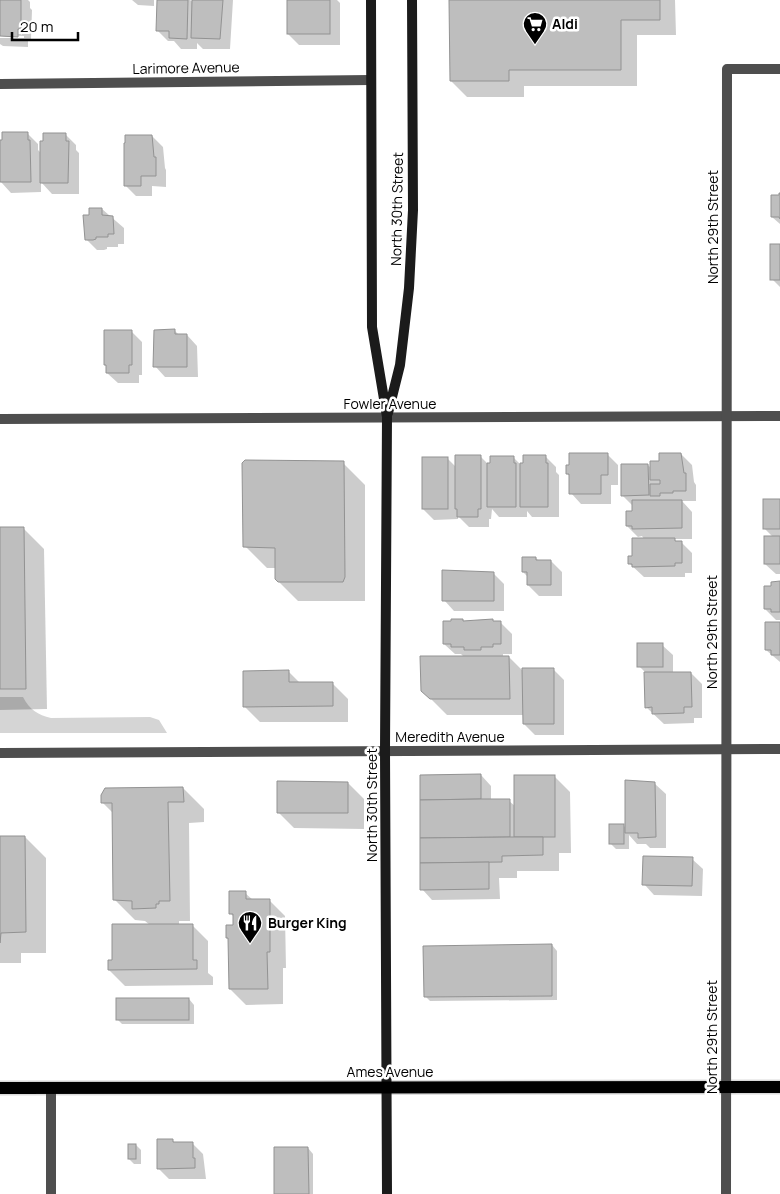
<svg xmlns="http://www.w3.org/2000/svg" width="780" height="1194" viewBox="0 0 780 1194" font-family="Manrope,sans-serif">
  <rect width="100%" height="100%" fill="#fff"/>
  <path fill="#d5d5d5" d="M0,697H23C29,709 38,715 51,718L150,717L159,720L167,733H0Z"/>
  <g fill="#0003">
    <path d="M0,0H28L30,2V8L32,10L31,39H28V47L3,46L0,44V38H24V36L0,35Z"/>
    <path d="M132,0H154V6L138,5Z"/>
    <path d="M158,0H190L193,2V0H233L230,49H203L197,43V49H181L174,41H168L158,31Z"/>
    <path d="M288,0H337L340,3V45H299L288,34Z"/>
    <path d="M451,0H675L676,35H637V86H524V97H467L451,81Z"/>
    <path d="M27,133L38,144V150L41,153L65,134L76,145V150L79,153V194H52L41,182V192L11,193L1,182Z"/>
    <path d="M152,136L163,147L165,168L166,170V187L152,186V196H136L125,185Z"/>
    <path d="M780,196V224L772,217Z"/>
    <path d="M102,209L124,228V244H118V247H107V249L104,250H97L86,239L90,216Z"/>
    <path d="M780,246V287L772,279Z"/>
    <path d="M131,331L142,342V375H139V383H118L107,373V367L105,365Z"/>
    <path d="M175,331L179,335H187L197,346L198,377H165L155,366Z"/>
    <path d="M607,454L618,465V485H611V504H581L571,493V477L567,474L570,467Z"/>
    <path d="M681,454L692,465L694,482L696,485V501H682L692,512V539H674L678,543H682L692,553V573H685V577H644L630,564L644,539L642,536L638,537L627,526L633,512V506L622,495L648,465L651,468Z"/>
    <path d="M545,456L556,467V472L559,475V517H532L527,511V517H499L492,509L491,519H489V527H469L458,516V519L434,520L423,509L447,458L456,467L481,457L488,464L513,457L520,464Z"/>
    <path d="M341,461L365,485V601H298L277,580V568H267L243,544Z"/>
    <path d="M780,500V574H776L765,564L773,537L764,528Z"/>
    <path d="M0,528H23L44,549L47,709L0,710Z"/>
    <path d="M536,558L539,561H551L562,572V596H539L528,585V577L523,572Z"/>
    <path d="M494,574L504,584V611H454L444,600Z"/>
    <path d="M780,583V620H776L765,609L772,587Z"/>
    <path d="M463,620L465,622H481V620H492L495,623H501L512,634V654H503V657H509L524,672L553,669L564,680V735H535L524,724V715H447L422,690L464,657L461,654H455L444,644Z"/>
    <path d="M780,623V662L766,650Z"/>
    <path d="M662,645L673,655V673H691L702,684V718H694V723L664,724L646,707V673L639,666Z"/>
    <path d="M289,672L300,683H332L348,699V722H260L244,706Z"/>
    <path d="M481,775L491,786V801H509L515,806L554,776L570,792L571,853H559V871H517V878H499L500,899L432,900L422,889Z"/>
    <path d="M348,783L364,799V829L294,828L278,812Z"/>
    <path d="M655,784L666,794V848H650L646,844H637L629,835V849H616L611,844L623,825L626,828Z"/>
    <path d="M183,788L204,809V822L189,823L190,921H179V925H192L208,941V973L213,977V985L125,986L109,970L113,961L150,925L145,921L135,920L114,899L113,813L102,802Z"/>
    <path d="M0,837H25L46,858V953H21V963H0Z"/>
    <path d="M692,859L703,869L702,896L654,895L644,884Z"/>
    <path d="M245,893L253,900H269L285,916L286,968H283V1004L246,1005L230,989V941L227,938L234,926V917L231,914Z"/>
    <path d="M552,945L557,951V1000L430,1001L425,996Z"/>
    <path d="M189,999L194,1005V1024H122L117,1019Z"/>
    <path d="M173,1141L175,1143H192L203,1154L206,1179H169L158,1168Z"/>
    <path d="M136,1145L141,1150V1164H134L129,1159Z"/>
    <path d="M308,1148L313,1154V1194H276Z"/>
  </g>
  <g fill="#bebebe" stroke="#929292">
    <path d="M0,0H21V29H18V37L0,36Z"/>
    <path d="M157,0H188L187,39L169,38V31H156Z"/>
    <path d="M192,0H223L220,39L191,38Z"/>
    <rect x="287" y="0" width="43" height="34"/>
    <path d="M449,0H660V20H621V70H509V81H450Z"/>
    <path d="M2,132H28V140H30L31,182H0V140H2Z"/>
    <path d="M43,133H66V141H69L68,183H40V141H43Z"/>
    <path d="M125,135H152L154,157H156V176H141V186H124V143H125Z"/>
    <path d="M779,193H780V219L779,217H771V195H779Z"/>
    <path d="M89,208H102V215L113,216L114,234H108V237H96V239L93,240H85L83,215H89Z"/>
    <rect x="770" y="244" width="10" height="36"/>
    <path d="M175,329V334H187V367H153L154,330Z"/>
    <path d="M104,330H132V365H129V373H106V365H104Z"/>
    <path d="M569,453H608V475H601V494H569V474H566V465H569Z"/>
    <path d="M659,453H681L684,473H686V491H673V493H660V496H650V484H660V480H650V461H659Z"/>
    <path d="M455,455H481V509H478V517H457V509H455Z"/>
    <path d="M523,455H546V463H548V507H520V463H523Z"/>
    <path d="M490,456H514V463H516V507H487V463H490Z"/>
    <rect x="422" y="457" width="26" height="52"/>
    <path d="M245,460L344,461L345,577L343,582H278L275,579V548L243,547L242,463Z"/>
    <path d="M621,464H648L649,495L621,496Z"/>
    <rect x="763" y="499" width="17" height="30"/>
    <path d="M632,500H682V528L632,529V526H626V511H632Z"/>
    <path d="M0,527H24L26,689H0Z"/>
    <rect x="764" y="536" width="16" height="28"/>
    <path d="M632,538H675V541H682V563H675V566L632,567V564H628V556H632Z"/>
    <path d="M522,557H536V560H551V585H527V572H522Z"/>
    <path d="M442,570L494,572V601H442Z"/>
    <path d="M780,581V612H771V609H764V586H771V582Z"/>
    <path d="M451,619H463V621L493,619V621H501V644H493V647H481V650H464V647H451V644H443V621H451Z"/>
    <path d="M765,622H780V655H771V650H765Z"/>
    <rect x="637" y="643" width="26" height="24"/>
    <path d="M420,656H509L510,699H430L421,691Z"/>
    <path d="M522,668H554V724H523Z"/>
    <path d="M289,670V682H333V706L243,707V671Z"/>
    <path d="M644,672H691L692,707H684V713L652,714V707L645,708Z"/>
    <path d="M481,774V799L420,800V775Z"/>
    <rect x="514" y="775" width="41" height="62"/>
    <path d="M625,780L655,782L656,837L638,838V833H625Z"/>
    <path d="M277,781L348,782V813H277Z"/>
    <path d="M183,787L184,802H168L170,901H159V904H156V908L132,909V901L113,900L112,803H101V795L105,788Z"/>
    <path d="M481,799H510V837L420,838V800Z"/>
    <rect x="609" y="824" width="15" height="20"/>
    <path d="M0,836H25L26,932L1,933L0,943Z"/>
    <path d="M510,837H543V855L502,856V862L420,863V838Z"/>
    <path d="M643,856L693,857L692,886L642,885Z"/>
    <path d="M489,862V889L420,890V863Z"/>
    <path d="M229,891H246V899H270V952H267L268,989H229L228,938H226V925H233V914H229Z"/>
    <path d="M112,924H193V960H197V969L108,970V960H112Z"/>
    <path d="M552,944V996L424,997L423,946Z"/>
    <rect x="116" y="998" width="73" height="22"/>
    <path d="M157,1139H173V1142H193V1158H195V1168L157,1169Z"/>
    <rect x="128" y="1144" width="8" height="15"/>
    <path d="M274,1147H308L309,1194H274Z"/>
  </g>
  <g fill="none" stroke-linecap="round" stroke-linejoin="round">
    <g stroke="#dbdbdb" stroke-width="15">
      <path id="primary" d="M0,1088L780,1087"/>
    </g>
    <g stroke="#4e4e4e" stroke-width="10">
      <path d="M0,84L371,80"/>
      <path d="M0,419L780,416"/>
      <path d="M0,753L780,749"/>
      <path d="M51,1194V1087"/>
      <path d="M726,1194L727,69H780"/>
    </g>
    <g stroke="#1b1b1b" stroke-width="10">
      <path d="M371,0L372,327L387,417L385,750L387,1194"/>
      <path d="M388,413L400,365L409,288L413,210L412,0"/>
    </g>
    <use href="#primary" stroke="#000" stroke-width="12"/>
  </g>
  <defs>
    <g id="supermarket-pin" transform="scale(1.25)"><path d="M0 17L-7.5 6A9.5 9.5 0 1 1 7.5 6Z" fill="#000" stroke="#fff"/><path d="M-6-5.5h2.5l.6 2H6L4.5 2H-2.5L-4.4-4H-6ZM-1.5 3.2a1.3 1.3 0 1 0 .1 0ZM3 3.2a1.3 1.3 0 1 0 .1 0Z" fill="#fff"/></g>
    <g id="restaurant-pin" transform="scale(1.25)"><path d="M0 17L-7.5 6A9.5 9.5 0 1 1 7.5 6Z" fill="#000" stroke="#fff"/><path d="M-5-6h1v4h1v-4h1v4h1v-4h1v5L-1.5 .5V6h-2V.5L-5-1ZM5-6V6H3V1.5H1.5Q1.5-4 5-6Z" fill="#fff"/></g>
  </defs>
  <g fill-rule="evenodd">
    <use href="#supermarket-pin" x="535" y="24"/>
    <use href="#restaurant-pin" x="250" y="923"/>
  </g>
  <g text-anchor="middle" stroke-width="5" stroke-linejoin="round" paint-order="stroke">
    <g font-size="14" font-weight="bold" fill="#000" stroke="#fff" text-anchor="start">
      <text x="552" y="29">Aldi</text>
      <text x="268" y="928">Burger King</text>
    </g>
    <g font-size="14" fill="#000" stroke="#fff">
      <text transform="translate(186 68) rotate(-1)" y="5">Larimore Avenue</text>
      <text transform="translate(397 209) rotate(-89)" y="5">North 30th Street</text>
      <text transform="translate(713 227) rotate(-90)" y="5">North 29th Street</text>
      <text x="390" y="409">Fowler Avenue</text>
      <text transform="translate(712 632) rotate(-90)" y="5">North 29th Street</text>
      <text x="450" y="742">Meredith Avenue</text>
      <text transform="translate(372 805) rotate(-90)" y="5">North 30th Street</text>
      <text transform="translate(712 1037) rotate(-90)" y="5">North 29th Street</text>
      <text x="390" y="1077">Ames Avenue</text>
    </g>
  </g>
  <path d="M12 32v8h66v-8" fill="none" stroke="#000000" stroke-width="2.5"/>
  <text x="20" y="32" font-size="15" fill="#000000" stroke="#ffffff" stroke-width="4" paint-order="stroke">20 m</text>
</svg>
